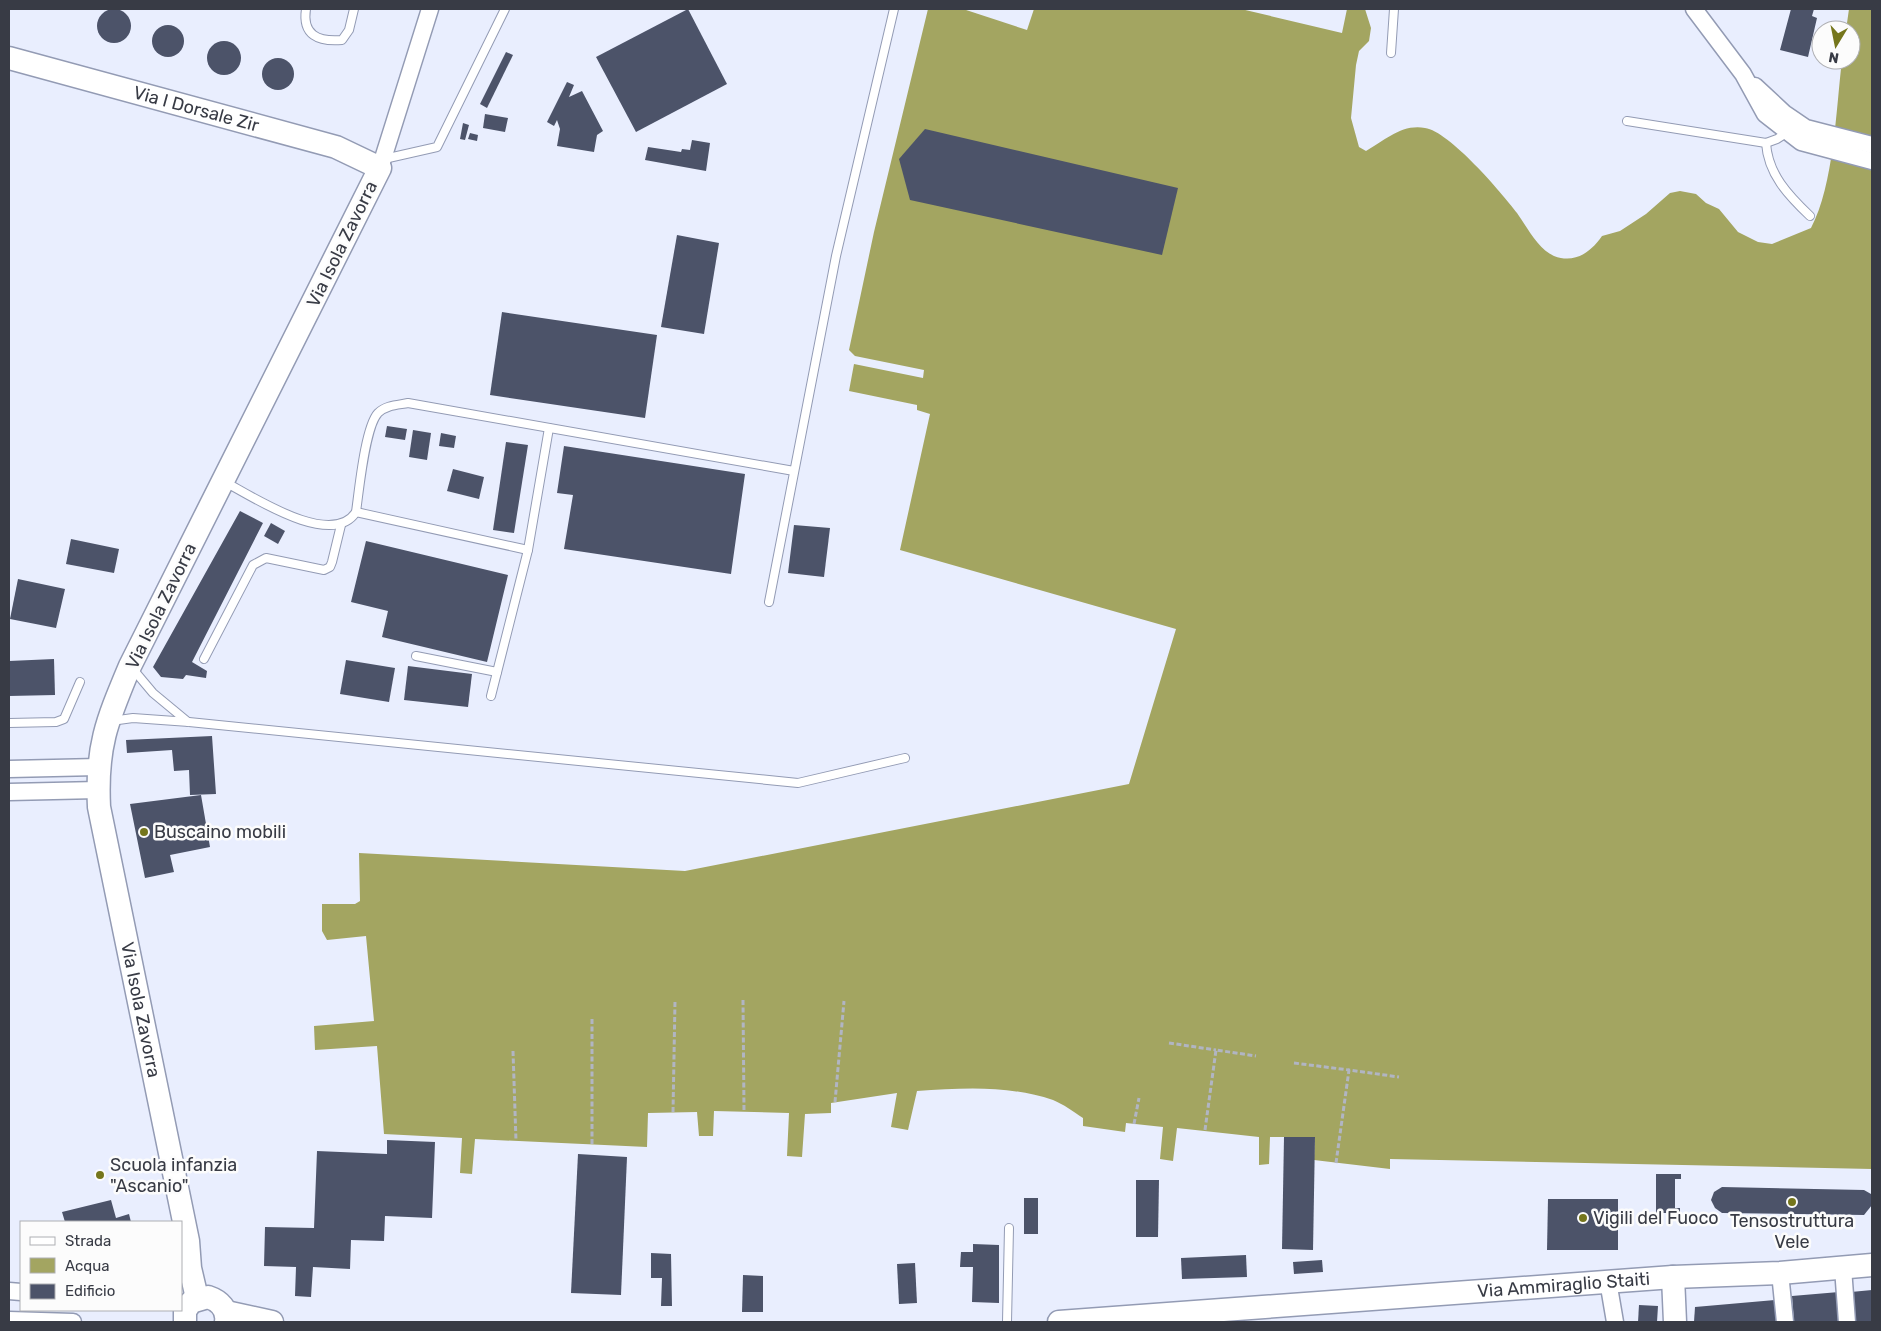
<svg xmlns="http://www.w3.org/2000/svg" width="1881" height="1331" viewBox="0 0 1881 1331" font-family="Rubik,sans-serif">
  <rect width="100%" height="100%" fill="#e9eefe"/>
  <path fill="#a3a561" d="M928,9H1241L1342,33L1347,9H1365L1371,28L1369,41L1359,51L1356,65L1351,118L1359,147L1366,151C1386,140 1401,124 1425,128C1449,131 1502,193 1517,213C1527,227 1538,249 1554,256C1575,264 1591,252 1602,236L1620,231L1646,214L1670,193L1680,191L1696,194L1706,203L1719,209L1738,232L1758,242L1772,244L1811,228C1834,185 1836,109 1842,60H1851V30H1846L1849,9H1872V1169L1390,1159V1169L1314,1160L1315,1137H1270L1269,1164L1259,1165V1137L1177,1128L1173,1161L1160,1159L1163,1127L1126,1123L1125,1132L1083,1126V1118C1074,1112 1063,1104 1053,1100C1008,1085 963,1088 917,1091L908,1130L891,1127L897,1093L831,1103V1113L805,1114L802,1157L787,1156L789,1113L714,1111L713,1136H699L697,1112L648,1113L647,1147L475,1139L472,1174L460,1173L462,1138L384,1134L377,1046L315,1050L314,1026L374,1021L366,936L327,940L322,931V904H355L360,901L359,853L685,871L1129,784L1176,629L900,550L930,414L917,410V405L849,391L854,364L923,378L924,370L855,356L849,350L874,232Z"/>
  <path fill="#e9eefe" d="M963,9H1034L1027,30Z"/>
  <g fill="#4c5369">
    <path d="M688,9L727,84L636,132L596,57Z"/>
    <path d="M1791,9H1814L1812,16L1817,18L1808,57L1780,50Z"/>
    <circle cx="114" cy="26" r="17"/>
    <circle cx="168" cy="41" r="16"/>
    <circle cx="224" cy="58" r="17"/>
    <path d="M506,52L513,55L487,108L480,104Z"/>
    <circle cx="278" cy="74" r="16"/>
    <path d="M567,82L574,85L569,97L582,91L603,131L597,135L594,152L557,146L560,129L557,120L554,126L547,122Z"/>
    <path d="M485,114L508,118L505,132L483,128Z"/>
    <path d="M463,123L469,125L465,140L460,139Z"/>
    <path d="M925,129L1178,188L1162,255L910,200L899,159Z"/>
    <path d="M470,133L478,135L477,141L468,139Z"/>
    <path d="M692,140L710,143L706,171L645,160L648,147L681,152L682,149L690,150Z"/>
    <path d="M677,235L719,243L704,334L661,327Z"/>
    <path d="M502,312L657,335L645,418L490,395Z"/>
    <path d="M387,426L407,429L405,440L385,437Z"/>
    <path d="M413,430L431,433L427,460L409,457Z"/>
    <path d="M441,433L456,436L454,448L439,446Z"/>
    <path d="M506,442L528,445L514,533L493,530Z"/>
    <path d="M564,446L745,474L731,574L564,549L573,495L557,493Z"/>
    <path d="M453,469L484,477L479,499L447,491Z"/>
    <path d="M240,511L263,523L192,662L207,671L206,678L186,675L183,679L161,677L153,667Z"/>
    <path d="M271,523L285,531L278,544L264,536Z"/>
    <path d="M794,525L830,528L824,577L788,573Z"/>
    <path d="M71,539L119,549L114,573L66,564Z"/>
    <path d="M366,541L508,575L487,662L382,637L388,611L351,602Z"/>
    <path d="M18,579L65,589L56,628L10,619Z"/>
    <path d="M54,659L55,695L9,696V661Z"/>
    <path d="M346,660L395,668L389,702L340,694Z"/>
    <path d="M408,666L472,674L468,707L404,700Z"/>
    <path d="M212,736L216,794L190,795L189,770L174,771L172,750L127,753L126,740Z"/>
    <path d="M201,795L210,847L170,855L174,872L145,878L130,804Z"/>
    <path d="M1284,1137H1315L1313,1250L1282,1249Z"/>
    <path d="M387,1140L435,1142L432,1218L385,1216L384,1241L351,1240L350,1269L313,1267L311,1297L295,1296L296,1267L264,1266L265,1227L314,1228L317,1151L387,1154Z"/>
    <path d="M578,1154L627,1157L621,1295L571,1293Z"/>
    <path d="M1656,1174H1681V1179H1675V1208H1680V1213H1656Z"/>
    <path d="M1136,1180H1159L1158,1237H1136Z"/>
    <path d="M1722,1187L1864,1190L1871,1194L1872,1205L1864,1215L1722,1213L1715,1208L1711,1200L1714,1192Z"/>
    <rect x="1024" y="1198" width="14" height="36"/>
    <path d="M1548,1199H1618V1250H1547Z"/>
    <path d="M111,1200L116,1218L129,1214L131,1222H65L62,1212Z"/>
    <path d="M973,1244L999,1245V1303L972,1302L973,1267H960L961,1252H973Z"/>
    <path d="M651,1253L671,1254L672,1306H661L662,1278H651Z"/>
    <path d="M1246,1255L1247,1277L1182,1279L1181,1258Z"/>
    <path d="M1322,1260L1323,1272L1294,1274L1293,1262Z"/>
    <path d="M915,1263L917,1303L899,1304L897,1264Z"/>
    <path d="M743,1275L763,1276V1312H742Z"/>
    <path d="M1872,1290V1322H1854L1851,1292Z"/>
    <path d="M1839,1292L1842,1322H1794L1792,1296Z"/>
    <path d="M1775,1300L1778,1322H1694L1695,1307Z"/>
    <path d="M1639,1305L1658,1306L1657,1322H1638Z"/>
  </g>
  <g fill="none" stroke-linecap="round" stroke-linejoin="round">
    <g stroke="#939bb4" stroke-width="10">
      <g id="lane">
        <path d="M306,9C302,35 318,42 342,40L349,30L354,9"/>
        <path d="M1391,53L1394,9"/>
        <path d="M1627,121L1766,143L1777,139L1788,132"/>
        <path d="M1766,143C1768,174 1788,195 1810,216"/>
        <path d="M384,159L437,147L505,9"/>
        <path d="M225,482C253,497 332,549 356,512C359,491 365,427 378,413C386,405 398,405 408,403L794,471"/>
        <path d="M356,512L528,550"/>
        <path d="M769,602L836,256L894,9"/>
        <path d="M416,656L497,672"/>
        <path d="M204,659L253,565L266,558L324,570L330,567L332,562L341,525"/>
        <path d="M132,668L153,693L188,722"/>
        <path d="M491,696L528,550L549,428"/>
        <path d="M111,721L133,718L189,722L798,783L905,758"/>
        <path d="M9,723L56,722L64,719L80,682"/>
        <path d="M1007,1322L1009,1228"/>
      </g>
    </g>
    <g stroke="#939bb4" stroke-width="19">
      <g id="street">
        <path d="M1694,9L1743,74L1765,114L1801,142L1872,161"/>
        <path d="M1755,86L1784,113L1806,128L1872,145"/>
        <path d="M380,168L430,9"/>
        <path d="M9,769L98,767"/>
        <path d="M9,792L98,790"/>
        <path d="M1843,1268L1847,1322"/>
        <path d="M1780,1273L1785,1322"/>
        <path d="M1608,1281L1615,1322"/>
        <path d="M9,1291L21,1292"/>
        <path d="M9,1320L73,1322"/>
      </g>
    </g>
    <g stroke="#939bb4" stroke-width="25">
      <g id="secondary">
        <path id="s1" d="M9,58L336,147L380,168L130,666C107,721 96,746 99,807L188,1241L190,1268L197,1298"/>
        <path d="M1673,1277L1675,1322"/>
        <path d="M226,1312L272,1322"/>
        <path d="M185,1322V1311L191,1302L208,1297C220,1301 228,1309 226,1322"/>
        <path id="s2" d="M1059,1322L1673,1277L1780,1273L1872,1265"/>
      </g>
    </g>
    <g stroke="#b1b5c3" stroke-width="3" stroke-dasharray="5 2.5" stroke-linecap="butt">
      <path d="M743,1000L744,1111"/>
      <path d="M1169,1043L1216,1050"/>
      <path d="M513,1051L516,1141"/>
      <path d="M1294,1063L1349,1070"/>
      <path d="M835,1102L844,1001"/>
      <path d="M673,1112L675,1001"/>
      <path d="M1134,1124L1139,1098"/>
      <path d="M1205,1130L1216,1050L1256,1056"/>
      <path d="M592,1144V1017"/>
      <path d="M1336,1163L1349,1070L1399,1077"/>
    </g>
    <use href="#lane" stroke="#fff" stroke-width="8"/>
    <use href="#street" stroke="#fff" stroke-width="16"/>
    <use href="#secondary" stroke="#fff" stroke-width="22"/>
  </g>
  <g fill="#75761c" stroke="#fcfcfc" stroke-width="2">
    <circle cx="144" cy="832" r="5"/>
    <circle cx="100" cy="1175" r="5"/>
    <circle cx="1792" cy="1202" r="5"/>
    <circle cx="1583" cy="1218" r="5"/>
  </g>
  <g text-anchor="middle" stroke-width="5" stroke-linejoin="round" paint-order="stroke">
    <g font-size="18" fill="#383b45" stroke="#fcfcfc">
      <text dy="6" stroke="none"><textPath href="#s1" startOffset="194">Via I Dorsale Zir</textPath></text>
      <text transform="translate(342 244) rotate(-64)" y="6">Via Isola Zavorra</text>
      <text transform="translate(161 606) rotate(-64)" y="6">Via Isola Zavorra</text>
      <text dy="6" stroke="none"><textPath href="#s1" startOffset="1298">Via Isola Zavorra</textPath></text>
      <text dy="6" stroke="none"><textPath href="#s2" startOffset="506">Via Ammiraglio Staiti</textPath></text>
    </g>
    <g font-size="18" fill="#383b45" stroke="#fcfcfc" text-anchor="start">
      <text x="154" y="838">Buscaino mobili</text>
      <text x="110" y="1171">Scuola infanzia<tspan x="110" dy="21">"Ascanio"</tspan></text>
      <text x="1593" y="1224">Vigili del Fuoco</text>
      <text x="1792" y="1227" text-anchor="middle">Tensostruttura<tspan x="1792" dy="21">Vele</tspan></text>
    </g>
  </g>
  <rect width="1881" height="1331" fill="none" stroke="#383b45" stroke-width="20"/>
  <rect x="20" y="1221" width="162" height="90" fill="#fcfcfc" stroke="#aeafb3"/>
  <rect x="30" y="1237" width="25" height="8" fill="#ffffff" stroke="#aeafb3"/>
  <text x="65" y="1246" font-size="15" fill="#383b45">Strada</text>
  <rect x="30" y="1258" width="25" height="15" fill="#a3a561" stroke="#aeafb3"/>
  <text x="65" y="1271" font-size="15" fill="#383b45">Acqua</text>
  <rect x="30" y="1284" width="25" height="15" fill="#4c5369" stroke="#aeafb3"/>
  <text x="65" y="1296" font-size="15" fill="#383b45">Edificio</text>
  <g transform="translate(1836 45) rotate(190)"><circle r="24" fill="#fcfcfc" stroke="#aeafb3"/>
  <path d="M0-4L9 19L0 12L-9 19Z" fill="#75761c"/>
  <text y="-8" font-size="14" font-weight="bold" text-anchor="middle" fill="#383b45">N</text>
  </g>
</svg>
